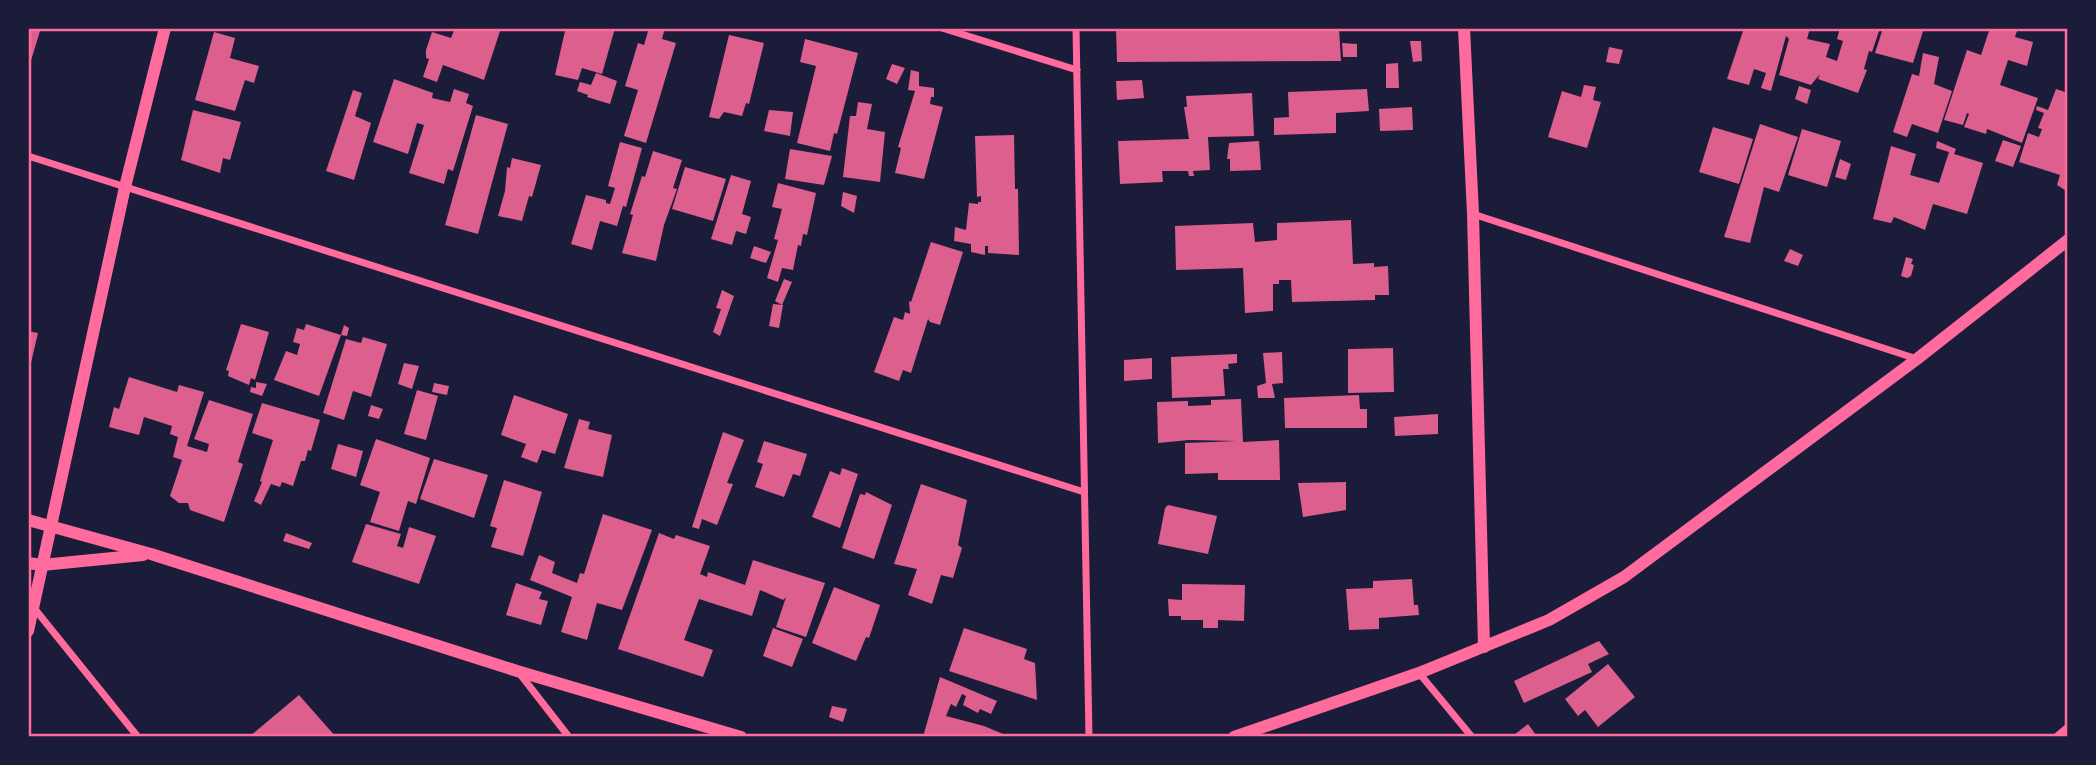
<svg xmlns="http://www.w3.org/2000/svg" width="2096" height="765" viewBox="0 0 2096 765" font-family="Inter,sans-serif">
  <rect width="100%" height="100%" fill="#1b1b3a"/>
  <g fill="#dd5f8e">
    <path d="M28,28H41L29,67H28Z"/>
    <path d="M455,28H501L484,80L443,65L437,82L423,77L429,59L426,58V50L432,32L451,38Z"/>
    <path d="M563,28H615L602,74L582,68L578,80L555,75L565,31L562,30Z"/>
    <path d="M649,28H665L662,39L676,43L646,143L624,136L638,90L625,86L638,43L644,45Z"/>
    <path d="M1116,28H1339L1341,61L1117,62Z"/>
    <path d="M1744,28H1810L1807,39L1830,44L1826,57L1837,61L1843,41L1837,39L1840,28H1880L1872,52L1869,51L1864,69L1867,70L1858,93L1818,79L1820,74L1811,85L1779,75L1789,39L1786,36L1771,91L1761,88L1766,73L1754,69L1749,85L1727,79Z"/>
    <path d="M1883,28H1924L1913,63L1875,53Z"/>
    <path d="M1990,28H2018L2015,37L2033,42L2027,66L2008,60L2000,85L2038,98L2022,143L1987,129L1986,134L1964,127L1969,114L1967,113L1963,125L1944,120L1967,50L1981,55Z"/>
    <path d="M214,32L235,38L230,58L259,66L254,83L245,80L235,111L195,100Z"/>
    <path d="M729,35L764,43L749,104L746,103L742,116L724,112L719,119L709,117Z"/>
    <path d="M805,39L858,53L837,134L834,133L830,151L797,143L816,66L800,62Z"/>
    <path d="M1410,41H1421L1422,61L1413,62Z"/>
    <path d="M1342,43L1357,44V57H1343Z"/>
    <path d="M1609,47L1623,50L1619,64L1606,62Z"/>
    <path d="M1923,53L1939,57L1934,84L1952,91L1938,133L1912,124L1907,137L1893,132L1912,74L1919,76Z"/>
    <path d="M1398,63L1399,88H1386V64Z"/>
    <path d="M892,64L905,68L897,84L886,79Z"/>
    <path d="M911,70L919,72V86L934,88V97H931L930,104L943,107L924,179L895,173L901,148L898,147L915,91L908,90Z"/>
    <path d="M596,73L617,81L610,104L587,97L588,95L577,91L580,82L591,85Z"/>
    <path d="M394,79L433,93L432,98L450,102L454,89L469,94L466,103L473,106L453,171L448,169L444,184L409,173L424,125L417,123L408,154L373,142Z"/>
    <path d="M1142,80L1144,98L1117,100L1116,81Z"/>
    <path d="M1584,85L1596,87L1593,100L1601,102L1587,148L1548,137L1562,91L1581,97Z"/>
    <path d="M1799,86L1811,90L1807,104L1795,99Z"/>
    <path d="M1367,89L1369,111L1336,113V133L1274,135V118L1289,117L1288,92Z"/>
    <path d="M2056,89L2068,93V192L2057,185L2060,175L2019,162L2028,133L2039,137L2042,129L2038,128L2044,113L2036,110L2037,106L2048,110Z"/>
    <path d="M353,90L362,93L355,116L371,123L354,180L326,171Z"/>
    <path d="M1252,93L1254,136L1208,137L1210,170L1193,171L1194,176H1189L1188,171H1162L1163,182L1120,184L1118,141L1189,139L1184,107H1187L1186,96Z"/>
    <path d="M858,102L872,104L867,129L885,132L880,182L843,177L850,116H856Z"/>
    <path d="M1412,107L1413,130L1380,131L1379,109Z"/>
    <path d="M193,110L241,122L230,160L223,158L220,173L181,160Z"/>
    <path d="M769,110L793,112L790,136L764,131Z"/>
    <path d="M476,115L508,124L478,234L445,225Z"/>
    <path d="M1760,124L1798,137L1779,192L1764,187L1750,243L1724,237Z"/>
    <path d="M1713,127L1753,139L1739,184L1699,172Z"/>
    <path d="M1802,129L1841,141L1827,187L1788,175Z"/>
    <path d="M1014,135L1015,189H1018L1019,255L988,253V246H985V255L971,252V244L954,241L955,227L966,230L969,203L978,204V202H981V196L977,197L975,136Z"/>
    <path d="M2003,140L2021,146L2013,167L1995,161Z"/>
    <path d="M1259,141L1261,170L1230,171V159H1227L1229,143Z"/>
    <path d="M1937,141L1956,149L1954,154L1983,163L1967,214L1933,204L1925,230L1894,217L1891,223L1873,219L1891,146L1916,154L1910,175L1939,183L1949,152L1936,148Z"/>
    <path d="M620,142L642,148L626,207L623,206L617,226L600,221L592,250L571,244L586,195L606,200V203L610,204L615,188L608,186Z"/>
    <path d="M790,149L832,156L824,185L785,179Z"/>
    <path d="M653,151L682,160L673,188L677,189L664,225L656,261L622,253L633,215L630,214L642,176L645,177Z"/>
    <path d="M512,158L541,165L532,197L529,196L522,221L498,216L505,191L507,167L510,168Z"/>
    <path d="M1840,159L1851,164L1846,180L1835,177Z"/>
    <path d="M685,167L726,179L713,221L672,209Z"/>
    <path d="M731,175L751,181L742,214L751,217L746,234L736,231L732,245L711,239Z"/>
    <path d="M778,183L816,193L807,235L803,234L801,246L798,245L793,270L782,268L778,282L767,278L778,240L774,239L782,209L772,207Z"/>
    <path d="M843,192L857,196L854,213L841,206Z"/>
    <path d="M1351,220L1353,264L1374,263V267L1388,266L1389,295H1375V300L1292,302L1291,280H1279V284H1273V311L1245,313L1243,268L1176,270L1175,226L1253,223L1255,242L1277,240V223Z"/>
    <path d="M931,242L963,252L940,325L930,322L928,319L911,373L903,370L899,381L874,372L894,317L903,320L905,312L910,314L909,301L911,302Z"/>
    <path d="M754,246L771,252L766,263L750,258Z"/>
    <path d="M1790,249L1803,255L1798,266L1784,261Z"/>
    <path d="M1906,257L1913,259L1911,264L1914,265L1911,276L1907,278L1901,276Z"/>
    <path d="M784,279L792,282L782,305L775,301Z"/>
    <path d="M722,290L734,296L720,336L713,332L721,309L716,308Z"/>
    <path d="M773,304L783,305L779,328L769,326Z"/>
    <path d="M241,324L269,332L255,380L251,378L249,385L228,376L229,371L226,370Z"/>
    <path d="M306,324L341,335L344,325L349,328L347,336L341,335L319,396L274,380L286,351L297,355L300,344L293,342L297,328L304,330Z"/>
    <path d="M28,331L38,333L29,371H28Z"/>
    <path d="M363,337L387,344L371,397L353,391L344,420L323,413L346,339L361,343Z"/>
    <path d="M1393,348L1394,392L1348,393V349Z"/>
    <path d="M1282,352L1283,383L1272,384L1275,398H1258L1257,386L1266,383L1263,353Z"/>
    <path d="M1237,354V363L1228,364L1229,369H1223L1225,396L1172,398L1171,357Z"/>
    <path d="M1152,358V379L1124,381V360Z"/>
    <path d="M404,363L419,366L412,389L398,384Z"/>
    <path d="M129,377L177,392L179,385L204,392L187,446L207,452L209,444L194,439L209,400L253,414L238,462L243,464L224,522L190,510L188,503H179L170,496L182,460L173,457L178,437L170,434L172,426L144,417L139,435L109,427L114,407L119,409Z"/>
    <path d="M256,382L267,384L262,396L250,392L251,387L256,388Z"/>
    <path d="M434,383L449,386L447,395L432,392Z"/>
    <path d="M417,390L438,396L426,440L404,434Z"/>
    <path d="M514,395L568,414L555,454L542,450L537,463L521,457L526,444L501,435Z"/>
    <path d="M1359,395L1360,409H1367V428H1285L1284,398Z"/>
    <path d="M1241,399L1243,442L1279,440L1280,480H1218V473L1185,474V443L1237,441L1189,440L1158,443L1157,402L1188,401V406L1211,405V400Z"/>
    <path d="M262,403L320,420L311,451L308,450L305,461H301L293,486L282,482L280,487L271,484L261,505L254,501L262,482L260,481L273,440L252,433Z"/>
    <path d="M371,405L383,409L379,419L368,416Z"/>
    <path d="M1438,414V434L1395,436L1394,417Z"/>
    <path d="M579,419L590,422L588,429L612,435L603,477L564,468Z"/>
    <path d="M723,432L744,440L727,483L733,484L717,525L702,519L699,529L692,527Z"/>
    <path d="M376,439L430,458L416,504L408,501L399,531L370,522L380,492L360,485Z"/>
    <path d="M764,441L807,454L800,476L793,474L784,497L755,487L763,464L757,462Z"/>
    <path d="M338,444L363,451L356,477L331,469Z"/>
    <path d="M434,459L488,475L474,518L420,499Z"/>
    <path d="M842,468L858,474L840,528L812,517L830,471L840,475Z"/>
    <path d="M504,480L542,492L523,556L491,547L497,528L490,526Z"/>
    <path d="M1346,482V510L1303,517L1298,483Z"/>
    <path d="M921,484L967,500L958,545L962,548L953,578L941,575L932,604L908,595L917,569L894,564Z"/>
    <path d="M866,492L892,505L874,559L842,548L860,494L865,495Z"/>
    <path d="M1168,505L1217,516L1208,554L1158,544L1165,508Z"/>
    <path d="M603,514L652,530L622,610L597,603L587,640L561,632L572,597L530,580L539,555L555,562L552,573L577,583L580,573L584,574Z"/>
    <path d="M366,524L401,534L397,546L403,548L409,527L436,536L419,584L352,562Z"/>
    <path d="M286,533L312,543L309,549L283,541Z"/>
    <path d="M659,533L674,539L676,535L710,546L700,574L707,577L708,572L745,585L753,560L825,583L806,637L776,627L786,597L783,600L760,590L752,616L699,599L684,640L713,650L703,677L618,649Z"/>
    <path d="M1412,579L1414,605H1418L1419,615L1379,618V629L1349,630L1346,589L1373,588V581Z"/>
    <path d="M516,583L542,592L539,599L548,601L541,625L506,615Z"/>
    <path d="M1182,584L1245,585L1244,621L1218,620V628H1203V620H1181V616H1169L1168,599L1182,600Z"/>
    <path d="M834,587L880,605L869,638L866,637L856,661L812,643Z"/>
    <path d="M773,628L803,639L792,667L763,656Z"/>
    <path d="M964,628L1027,649L1024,659L1035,663L1037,700L949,671Z"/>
    <path d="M1599,641L1609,654L1588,664L1592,672L1524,703L1514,681Z"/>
    <path d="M1608,664L1635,697L1598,727L1585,710L1578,716L1565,699Z"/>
    <path d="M940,677L997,701L991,714L980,709L978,713L963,705L966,696L962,694L956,707L951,704L946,716L984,726L1010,737H923Z"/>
    <path d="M299,695L336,737H249Z"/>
    <path d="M832,706L847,709L843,722L829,717Z"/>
    <path d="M1528,724L1536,735L1534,737H1516L1514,735Z"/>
  </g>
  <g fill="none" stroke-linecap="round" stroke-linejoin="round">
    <g stroke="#ff6b9d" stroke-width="7">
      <path d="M942,28L1077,70"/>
      <path d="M1076,28L1089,737"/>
      <path d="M28,156L1084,492"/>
      <path d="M1473,214L1917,359"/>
      <path d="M34,608L138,737"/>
      <path d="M1419,673L1472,737"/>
      <path d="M520,674L569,737"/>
      <path d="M2056,737L2068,727"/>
    </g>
    <g stroke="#ff6b9d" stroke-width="12">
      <path d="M1464,28L1473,214L1484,647"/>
      <path d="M28,520L151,554L517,671L741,737"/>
      <path d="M28,563L42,565L143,555"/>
      <path d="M28,631L125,187L165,28"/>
      <path d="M1234,737L1419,673L1549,620L1624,577L1917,359L2068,240"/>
    </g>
  </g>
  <rect width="2096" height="765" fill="none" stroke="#1b1b3a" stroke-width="60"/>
  <rect x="30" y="30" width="2036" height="705" fill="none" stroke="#ff6b9d" stroke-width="2.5"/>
</svg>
